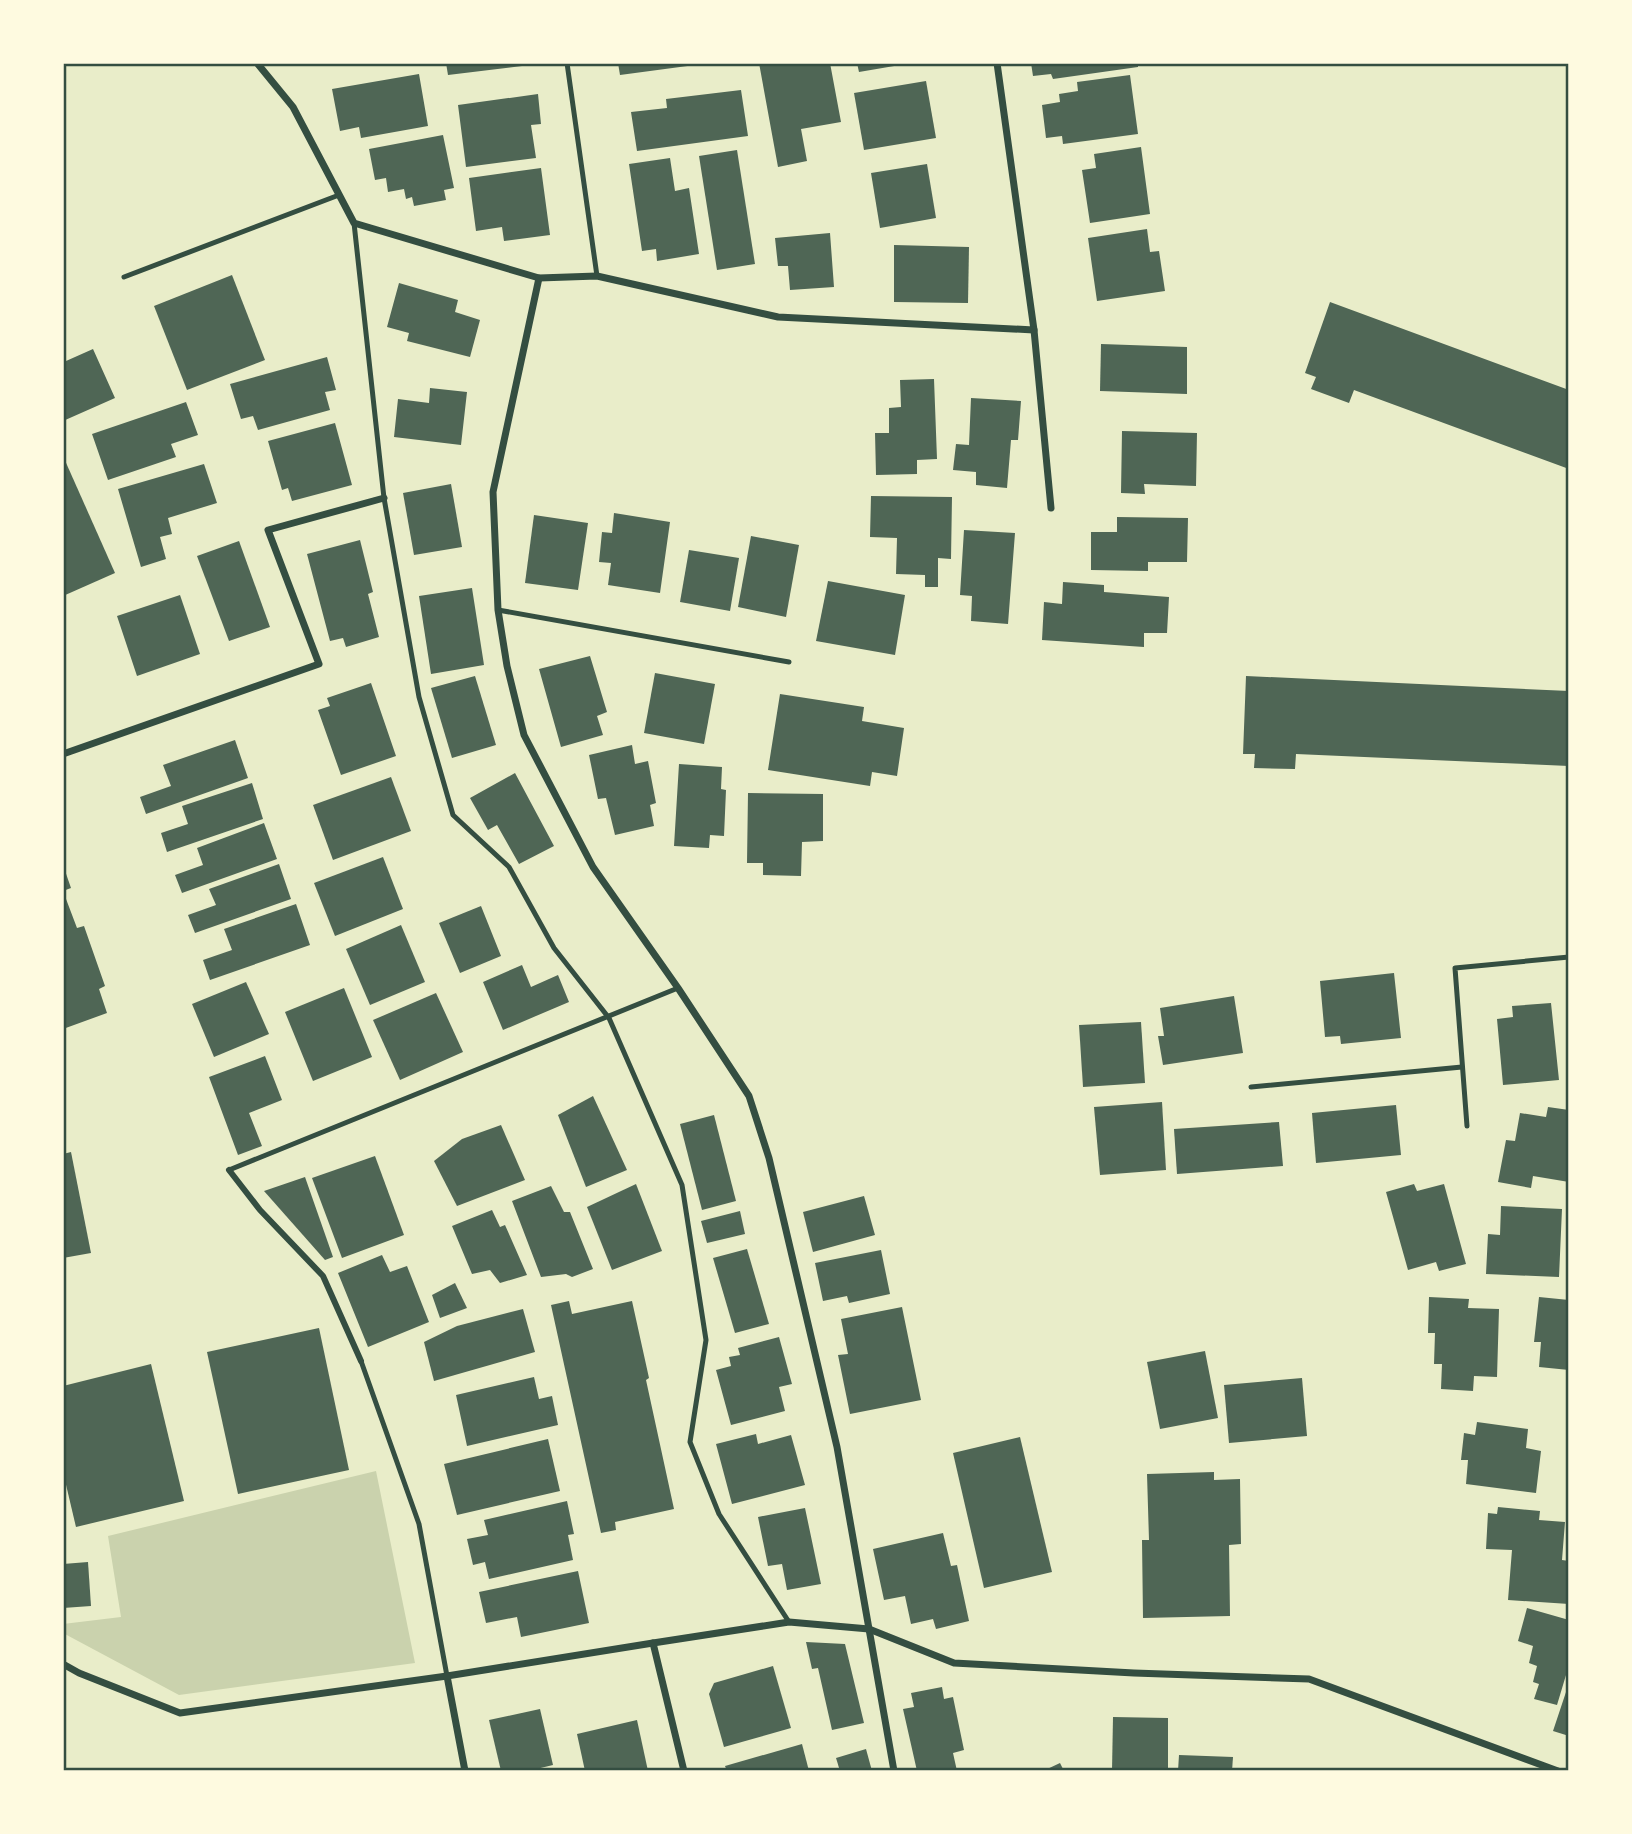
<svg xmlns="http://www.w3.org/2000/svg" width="1632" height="1834" viewBox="0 0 1632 1834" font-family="Roboto,sans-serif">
  <rect width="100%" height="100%" fill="#e9edc9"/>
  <path fill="#cad2ad" d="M376,1471L415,1663L179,1695L63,1633V1624L121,1617L108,1536Z"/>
  <g fill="#4f6655">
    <path d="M446,63H530V65L448,75Z"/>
    <path d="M618,63H695V65L620,75Z"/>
    <path d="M759,63H830L841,122L801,129L807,161L778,167Z"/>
    <path d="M857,63H906V64L859,72Z"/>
    <path d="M1031,63H1138V67L1053,79L1051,74L1033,76Z"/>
    <path d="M419,74L428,126L361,138L359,127L340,131L332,89Z"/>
    <path d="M1130,75L1138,134L1063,144L1062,136L1046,138L1042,105L1060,102L1059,94L1078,91L1077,82Z"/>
    <path d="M926,81L936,138L864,150L854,93Z"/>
    <path d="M741,90L748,136L637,151L631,112L667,108L666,99Z"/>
    <path d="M538,94L541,124L531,125L536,158L466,167L458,105Z"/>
    <path d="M443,135L454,188L444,190L446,200L414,206L412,197L406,199L404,189L388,192L386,178L375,180L369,149Z"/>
    <path d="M1141,147L1150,214L1090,223L1082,170L1096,168L1094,154Z"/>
    <path d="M737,150L755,264L717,270L699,156Z"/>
    <path d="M670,158L675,191L689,188L699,254L657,261L656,249L642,251L629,164Z"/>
    <path d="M927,164L936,218L880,228L871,173Z"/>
    <path d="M541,168L550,235L504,241L502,227L476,231L469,178Z"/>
    <path d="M1147,229L1150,252L1159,251L1165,291L1097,301L1088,238Z"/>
    <path d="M830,233L834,287L790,290L788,266H778L775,238Z"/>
    <path d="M894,245L969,247L968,303L894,302Z"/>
    <path d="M232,275L265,360L187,390L154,306Z"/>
    <path d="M399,283L458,300L455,312L480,320L470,357L407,341L409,333L387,327Z"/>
    <path d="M1330,302L1569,390V469L1354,390L1349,403L1311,389L1316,377L1305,373Z"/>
    <path d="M1101,344L1187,347V394L1100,391Z"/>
    <path d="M93,349L115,398L63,421V354L66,361Z"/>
    <path d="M327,357L336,390L325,392L330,410L258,430L253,416L241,419L230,384Z"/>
    <path d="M934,379L937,459L917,460V474L876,475L875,433H889V408L901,407L900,380Z"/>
    <path d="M430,388L467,392L461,445L394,437L398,399L429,403Z"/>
    <path d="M971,398L1021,401L1018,440H1011L1007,488L976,485V472L953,470L956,444L969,445Z"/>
    <path d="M186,402L198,435L171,444L176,457L108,480L92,434Z"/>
    <path d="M335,423L352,485L292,501L288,488L282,490L268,441Z"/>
    <path d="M1122,431L1197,433L1196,486L1144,484L1145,494L1121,493Z"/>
    <path d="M63,456L115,573L63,596Z"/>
    <path d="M204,464L217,503L168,518L172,534L160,537L166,559L141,567L118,489Z"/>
    <path d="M451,484L462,547L414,555L403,493Z"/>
    <path d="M871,496L952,497L951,559L938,558V587H925V575L896,574L897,538L870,537Z"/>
    <path d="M614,513L670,522L660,593L608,585L611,563L599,562L602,532L612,533Z"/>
    <path d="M534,515L588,523L578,590L525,583Z"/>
    <path d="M1117,517L1188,518L1187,562H1148V571L1091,570V532H1117Z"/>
    <path d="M964,530L1015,533L1008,624L971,621L972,596L960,595Z"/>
    <path d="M751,536L799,545L786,617L738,607Z"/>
    <path d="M360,540L373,592L368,594L379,637L346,647L343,638L330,641L307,554Z"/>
    <path d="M239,541L270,627L229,641L197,556Z"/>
    <path d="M689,550L739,558L730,611L680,602Z"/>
    <path d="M828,581L905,595L895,655L816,641Z"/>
    <path d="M1063,582L1104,585V592L1169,597L1167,633H1144V647L1042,640L1044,602L1062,604Z"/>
    <path d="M472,588L484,665L431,674L419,596Z"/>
    <path d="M180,595L200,654L137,676L117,616Z"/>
    <path d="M590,656L607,712L597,716L603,735L561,747L539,669Z"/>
    <path d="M655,673L715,684L704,744L644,733Z"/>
    <path d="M475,676L496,745L452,758L431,688Z"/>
    <path d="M1246,676L1569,691V766L1296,754L1295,769L1254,768L1255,754H1243Z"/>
    <path d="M371,683L396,756L341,775L318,710L330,706L327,698Z"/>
    <path d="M780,694L864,707L862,721L904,728L897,776L872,772L870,786L768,770Z"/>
    <path d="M235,740L248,778L146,814L140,797L171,786L163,765Z"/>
    <path d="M632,745L635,764L648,761L656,803L650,805L654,826L615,835L606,798L598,799L589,755Z"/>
    <path d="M679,764L722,767L721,789L726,790L724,836L710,835L709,848L674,846Z"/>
    <path d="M515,773L554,846L519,864L497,825L488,830L470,798Z"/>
    <path d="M391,777L411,831L333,860L313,805Z"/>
    <path d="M252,783L263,819L167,852L161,833L188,824L182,806Z"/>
    <path d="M748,793L823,794V841L802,842L801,876L763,875V863H747Z"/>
    <path d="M264,823L277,859L182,893L175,875L203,865L197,848Z"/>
    <path d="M383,857L403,909L335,936L314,883Z"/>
    <path d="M279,864L291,899L195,933L188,915L216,905L209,889Z"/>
    <path d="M63,865L71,888L63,891Z"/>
    <path d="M63,891L77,928L84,926L105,986L99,989L107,1013L63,1029Z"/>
    <path d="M296,904L310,945L210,980L203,960L232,950L224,929Z"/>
    <path d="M481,906L501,956L460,973L439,923Z"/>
    <path d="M401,925L425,982L370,1005L346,949Z"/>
    <path d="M522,965L531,987L558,975L569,1002L503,1030L483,982Z"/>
    <path d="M1394,973L1401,1038L1341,1044L1340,1036L1325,1037L1320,981Z"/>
    <path d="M246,982L269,1034L214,1057L192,1004Z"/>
    <path d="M344,988L372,1057L313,1081L285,1012Z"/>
    <path d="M436,993L463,1052L400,1080L373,1020Z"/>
    <path d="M1234,996L1243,1053L1163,1065L1158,1036H1164L1160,1008Z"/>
    <path d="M1551,1003L1559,1080L1503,1085L1497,1019L1513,1017L1512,1006Z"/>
    <path d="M1141,1022L1145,1083L1083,1087L1079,1025Z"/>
    <path d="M265,1056L282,1100L249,1113L262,1146L238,1155L209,1077Z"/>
    <path d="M593,1096L627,1170L586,1187L558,1115Z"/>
    <path d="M1162,1102L1166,1170L1100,1175L1094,1107Z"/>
    <path d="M1396,1105L1401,1155L1316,1163L1312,1113Z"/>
    <path d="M1548,1107L1569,1110V1182L1533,1176L1531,1188L1498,1182L1506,1140L1515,1141L1520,1113L1546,1117Z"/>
    <path d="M714,1115L736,1201L702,1210L680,1124Z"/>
    <path d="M1279,1122L1283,1166L1177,1174L1174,1129Z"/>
    <path d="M501,1125L525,1180L457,1206L434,1161L462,1139Z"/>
    <path d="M71,1152L91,1253L63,1258V1154Z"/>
    <path d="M375,1156L404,1235L342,1258L312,1178Z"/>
    <path d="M305,1177L333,1257L325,1260L264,1191Z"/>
    <path d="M636,1184L662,1251L612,1270L587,1207Z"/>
    <path d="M1414,1184L1417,1191L1444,1184L1466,1264L1439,1271L1436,1262L1408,1270L1386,1192Z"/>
    <path d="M551,1186L564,1212H570L593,1269L572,1277L566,1274L541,1277L512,1201Z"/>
    <path d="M864,1196L875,1235L813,1252L803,1212Z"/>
    <path d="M1501,1206L1562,1209L1559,1277L1486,1274L1488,1234L1500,1235Z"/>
    <path d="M492,1210L500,1227L505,1225L527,1275L500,1283L490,1270L472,1274L452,1226Z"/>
    <path d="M740,1211L745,1234L707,1243L701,1221Z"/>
    <path d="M747,1249L769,1324L735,1333L713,1258Z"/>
    <path d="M881,1250L890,1294L849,1303L847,1296L823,1301L815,1263Z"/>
    <path d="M382,1255L390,1272L407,1266L429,1322L368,1347L338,1273Z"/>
    <path d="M455,1283L467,1308L440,1318L432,1295Z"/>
    <path d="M1429,1297L1469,1299L1468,1308L1499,1309L1497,1377L1474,1376L1473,1391L1441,1389L1442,1364H1434L1435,1333H1428Z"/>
    <path d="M1539,1297L1569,1300V1370L1539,1367L1541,1342H1534Z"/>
    <path d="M569,1301L572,1314L632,1301L649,1378L646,1380L674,1509L615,1522L616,1530L601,1533L551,1305Z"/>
    <path d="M902,1307L921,1400L850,1414L838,1355L848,1354L841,1319Z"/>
    <path d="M523,1309L535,1352L434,1381L424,1342L457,1326Z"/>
    <path d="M319,1328L349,1470L238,1494L207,1352Z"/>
    <path d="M779,1337L792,1384L779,1387L785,1411L731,1425L716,1370L731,1366L729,1357L740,1355L738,1348Z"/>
    <path d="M1205,1351L1218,1418L1160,1429L1147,1362Z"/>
    <path d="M151,1364L184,1501L76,1527L63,1472V1386Z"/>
    <path d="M534,1377L539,1399L552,1396L558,1425L467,1446L456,1395Z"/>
    <path d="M1302,1378L1307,1436L1229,1443L1224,1385Z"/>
    <path d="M1477,1422L1528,1429L1526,1448L1541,1451L1536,1493L1466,1484L1468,1460H1461L1464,1433L1475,1435Z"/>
    <path d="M756,1434L758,1444L791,1435L805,1485L732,1504L716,1444Z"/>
    <path d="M1020,1437L1052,1572L984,1588L953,1453Z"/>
    <path d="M548,1439L560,1491L457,1515L444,1464Z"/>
    <path d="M1214,1472V1480L1240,1479L1241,1544L1229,1545L1230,1616L1143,1618L1142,1540H1149L1147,1474Z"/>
    <path d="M567,1501L574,1534L568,1535L573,1560L489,1579L485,1562L473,1565L467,1539L488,1535L484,1520Z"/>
    <path d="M1498,1507L1540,1511L1539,1520L1565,1522L1562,1560L1569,1561V1604L1508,1600L1512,1550L1486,1549L1488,1513L1497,1514Z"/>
    <path d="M805,1508L821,1584L787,1590L782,1564L768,1566L758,1517Z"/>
    <path d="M943,1533L951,1566L957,1565L969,1621L936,1629L933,1619L911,1624L905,1596L884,1600L873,1549Z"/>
    <path d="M88,1562L91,1606L63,1608V1564Z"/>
    <path d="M578,1571L589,1623L521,1637L517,1617L486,1623L479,1592Z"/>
    <path d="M1527,1608L1569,1620V1665L1557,1705L1534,1699L1539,1684L1533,1682L1537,1666L1529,1663L1533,1646L1518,1641Z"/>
    <path d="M806,1642L845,1644L864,1723L832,1730L818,1668L812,1669Z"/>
    <path d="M773,1666L791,1728L724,1747L709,1694L714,1683Z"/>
    <path d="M1569,1683V1736L1553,1731Z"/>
    <path d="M942,1687L944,1699L953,1697L964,1750L953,1753L957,1771H917L903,1709L914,1707L911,1693Z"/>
    <path d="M540,1709L553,1765L528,1771H501L489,1720Z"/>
    <path d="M1113,1717L1168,1718V1771H1112Z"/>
    <path d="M637,1720L648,1771H585L577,1734Z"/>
    <path d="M802,1744L809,1771H727L725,1766Z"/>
    <path d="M866,1749L872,1771H840L836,1758Z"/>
    <path d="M1179,1755L1233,1757L1232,1771H1178Z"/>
    <path d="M1060,1763L1064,1771H1043Z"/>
  </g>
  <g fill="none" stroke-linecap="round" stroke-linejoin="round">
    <g stroke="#344e41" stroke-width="5">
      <path d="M567,63L597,276"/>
      <path d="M354,223L384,498L419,697L453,815L509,867L554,948L609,1018L682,1185L706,1340L690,1442L719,1514L789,1622"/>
      <path d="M124,277L339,195"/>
      <path d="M498,610L789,662"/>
      <path d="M1251,1087L1462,1067"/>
      <path d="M1467,1126L1455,968L1569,957"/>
      <path d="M229,1170L678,988"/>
      <path d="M361,1361L419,1524L447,1676"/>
    </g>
    <path stroke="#344e41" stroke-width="6" d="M229,1170L260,1210L323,1276L361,1361"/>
    <g stroke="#344e41" stroke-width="7">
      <path d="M257,63L293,107L354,223L539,278L493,492L498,610L507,666L524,735L593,867L678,988L749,1096L769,1158L837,1447L894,1771"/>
      <path d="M997,63L1034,330L1051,508"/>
      <path d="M539,278L597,276L778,317L1034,330"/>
      <path d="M63,754L319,664L268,530L384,498"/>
      <path d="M63,1664L79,1673L180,1713L447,1676L653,1643"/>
      <path d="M447,1676L465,1771"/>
      <path d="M684,1771L653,1643L789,1622L869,1629L954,1663L1134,1673L1309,1679L1558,1771"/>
    </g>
  </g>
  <rect width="1632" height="1834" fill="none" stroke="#fefae0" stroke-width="130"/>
  <rect x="65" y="65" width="1502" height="1704" fill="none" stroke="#344e41" stroke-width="2.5"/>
</svg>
